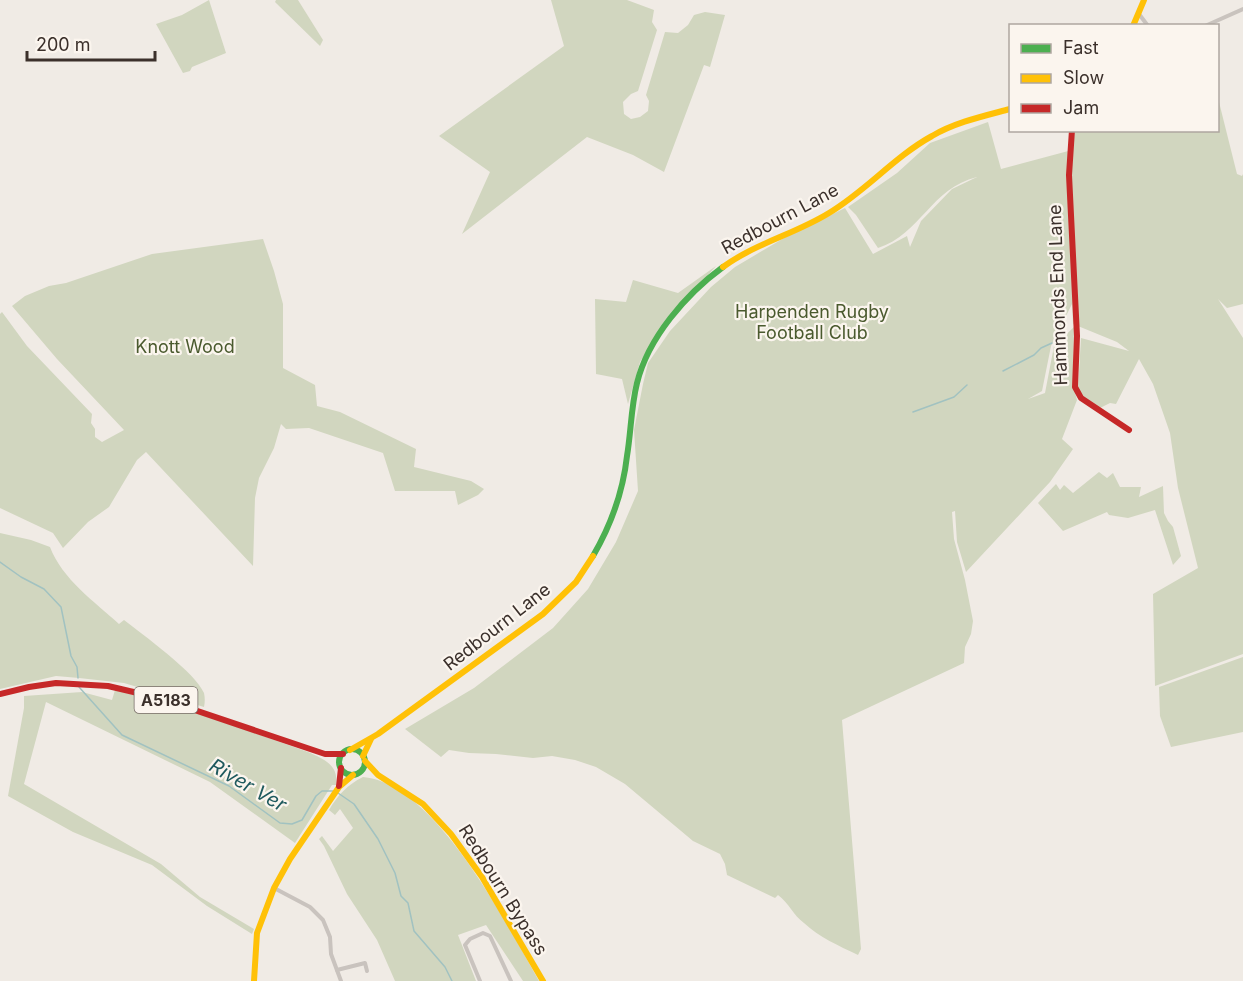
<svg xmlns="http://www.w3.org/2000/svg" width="1243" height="981" viewBox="0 0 1243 981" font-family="Inter,sans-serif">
  <rect width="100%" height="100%" fill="#f0ebe5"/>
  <g fill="#d1d6bf">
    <path d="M209,0L226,53L192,67L190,71L183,73L156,24L182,15Z"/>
    <path d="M276,0H298L323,40L320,46L275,2Z"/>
    <path d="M551,0H627L654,10L652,22L657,30L638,91L631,94L623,102L624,114L631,119L640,117L648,111L649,101L646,95L665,32L678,33L688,25L694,15L705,12L725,15L710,67L704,65L664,172L633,155L587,137L462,234L490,172L439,136L564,46Z"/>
    <path d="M1218,98L1237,174L1242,176L1243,174V304L1227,308L1218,299L1243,338V654L1155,686L1153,594L1198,568L1178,488L1170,433L1153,384L1139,359L1116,404L1110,403L1100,408L1084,399L1078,389L1081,338L1129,351L1117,342L1073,324L1072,304L1051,346L1042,391L1028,399L1045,393L1054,346L1074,327L1073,385L1077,400L1062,439L1073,449L1050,482L966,572L957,542L955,511L952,512L954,539L965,580L973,621L971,634L965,647L964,663L842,720L861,949L858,955C839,946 819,937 804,923C793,915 789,903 778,895L775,898L727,875L725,864L720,854L693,841L625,784L596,767L575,760L552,756L533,758L496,754L469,753L449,750L441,757L405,729L474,688L553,628L588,589L616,542L638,491L634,430L643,384L648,363L670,331L711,287L735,267L784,238L845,208L873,254L907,236L910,247L921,221L952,189L977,177C931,188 921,234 878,248L856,215L848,207L897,173L930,143L988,122L1001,169L1072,150L1075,131L1218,130Z"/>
    <path d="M263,239L274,271L283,304V368L315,385L317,406L340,412L416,449L414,467L471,481L484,489L478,495L458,505L455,491H395L383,453L309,428L286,429L281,424L274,448L259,478L255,498L253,566L146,452L137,460L109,507L88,522L63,548L53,533L0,508V314L2,312L27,346L92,414L91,423L95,429V437L102,442L124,430L57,359L12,306L25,296L49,286L66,283L152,254Z"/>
    <path d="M716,266L659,330L640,362L628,404L622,379L596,374L595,299L626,302L633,280L678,293Z"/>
    <path d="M1099,472L1107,478L1113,473L1120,487H1141L1139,497L1163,486L1164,513L1168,521L1173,527L1181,556L1173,565L1155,510L1128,518L1109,515L1107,512L1063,531L1038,503L1056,484L1060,490L1064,485L1073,493Z"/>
    <path d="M0,533L31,540L50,547C62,579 95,602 119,624L124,620C143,635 195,672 204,693C205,698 205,702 204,707L124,683L79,678L56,676L0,689Z"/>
    <path d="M1243,657V732L1171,747L1160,716L1159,687Z"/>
    <path d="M115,690L187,709L308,752C324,759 339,765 336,785H332L295,843L210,782L46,702L24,784L161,864L200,897L254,929L252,934L207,906L152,865L73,832L8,796L24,708V696L82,692L112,700Z"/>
    <path d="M363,777C435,783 506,923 539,981H523L486,925L458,935L476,981H395L377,940L347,894L324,846L319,839L322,836L333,851L353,828L340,809L335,815L329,810C338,795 347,785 363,777Z"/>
  </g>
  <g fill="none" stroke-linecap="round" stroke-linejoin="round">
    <g stroke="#a1c2c1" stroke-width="1.5">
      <path d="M1003,371L1034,355L1041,348L1052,343"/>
      <path d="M913,412L954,397L967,385"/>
      <path d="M0,562L21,577L44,589L61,607L71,656L77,667L78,678"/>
      <path d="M79,687L122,735L229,786L280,823L292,824L302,820L316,796L322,791H333"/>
      <path d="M338,793L354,804L378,839L395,873L401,896L408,903L414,931L445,967L452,981"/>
    </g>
    <g stroke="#c9c3be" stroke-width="4">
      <path d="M1139,14L1148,26"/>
      <path d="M1205,26L1243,9"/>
      <path d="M274,888L310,907L323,920L330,937L331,954L341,981"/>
      <path d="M337,970L365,963L367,971"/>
      <path d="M480,981L465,945L470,939L483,933L490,936L511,981"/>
    </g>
    <g stroke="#4caf50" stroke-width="6">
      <path d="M593,556C611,525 623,492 627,456C631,432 631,407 637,383C648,338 686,294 723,267"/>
      <circle cx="352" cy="762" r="13"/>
    </g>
    <g stroke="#ffc107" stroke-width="6">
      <path d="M1133,26L1144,0"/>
      <path d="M723,267C756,243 795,234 829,213C866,191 894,157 932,136C956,122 984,116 1010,109"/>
      <path d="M350,750L378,734L543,614L576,582L593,556"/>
      <path d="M363,756L371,739"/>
      <path d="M365,761L378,775L423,804L451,834L482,877L543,981"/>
      <path d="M254,981L257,933L274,888L290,859L339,787L353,775"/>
    </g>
    <g stroke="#c62828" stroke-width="6">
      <path d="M1072,130L1069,175L1077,336L1075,387L1081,398L1129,430"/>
      <path d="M0,694L29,687L56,683L108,686L159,698L325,754H343"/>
      <path d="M339,786L341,768"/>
    </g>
  </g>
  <g text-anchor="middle" stroke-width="4.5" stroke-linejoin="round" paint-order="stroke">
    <rect fill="#fbf5ee" stroke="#756b66" stroke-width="1.5" x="134.5" y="687" width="63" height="26" rx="4.5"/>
    <g font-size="16" font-weight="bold" fill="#3b302b">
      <text x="166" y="706">A5183</text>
    </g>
    <g font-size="18" fill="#3b302b" stroke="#fbf5ee">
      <text transform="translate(780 219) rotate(-28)" y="6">Redbourn Lane</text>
      <text transform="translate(1058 295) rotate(-92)" y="6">Hammonds End Lane</text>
      <text transform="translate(497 627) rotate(-38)" y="6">Redbourn Lane</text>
      <text transform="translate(503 890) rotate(58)" y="6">Redbourn Bypass</text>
    </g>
    <g font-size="18" fill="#4a5a2e" stroke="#fbf5ee">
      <text x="812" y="318">Harpenden Rugby<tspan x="812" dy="21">Football Club</tspan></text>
      <text x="185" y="353">Knott Wood</text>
    </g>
    <g font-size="20" font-style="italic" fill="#1f5a5e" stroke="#fbf5ee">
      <text transform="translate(248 785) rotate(30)" y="7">River Ver</text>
    </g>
  </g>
  <rect x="1009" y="24" width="210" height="108" fill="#fbf5ee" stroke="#aea6a0" stroke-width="1.5"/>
  <rect x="1021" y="44" width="30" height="9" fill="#4caf50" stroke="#aea6a0" stroke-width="1.5"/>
  <text x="1063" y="54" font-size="18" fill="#3b302b">Fast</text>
  <rect x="1021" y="74" width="30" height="9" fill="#ffc107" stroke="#aea6a0" stroke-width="1.5"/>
  <text x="1063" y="84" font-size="18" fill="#3b302b">Slow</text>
  <rect x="1021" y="104" width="30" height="9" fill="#c62828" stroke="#aea6a0" stroke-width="1.5"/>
  <text x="1063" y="114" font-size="18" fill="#3b302b">Jam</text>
  <path d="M27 51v9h128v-9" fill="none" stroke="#3b302b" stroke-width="3"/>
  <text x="36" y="51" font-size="18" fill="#3b302b" stroke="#fbf5ee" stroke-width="4.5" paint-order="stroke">200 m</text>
</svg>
